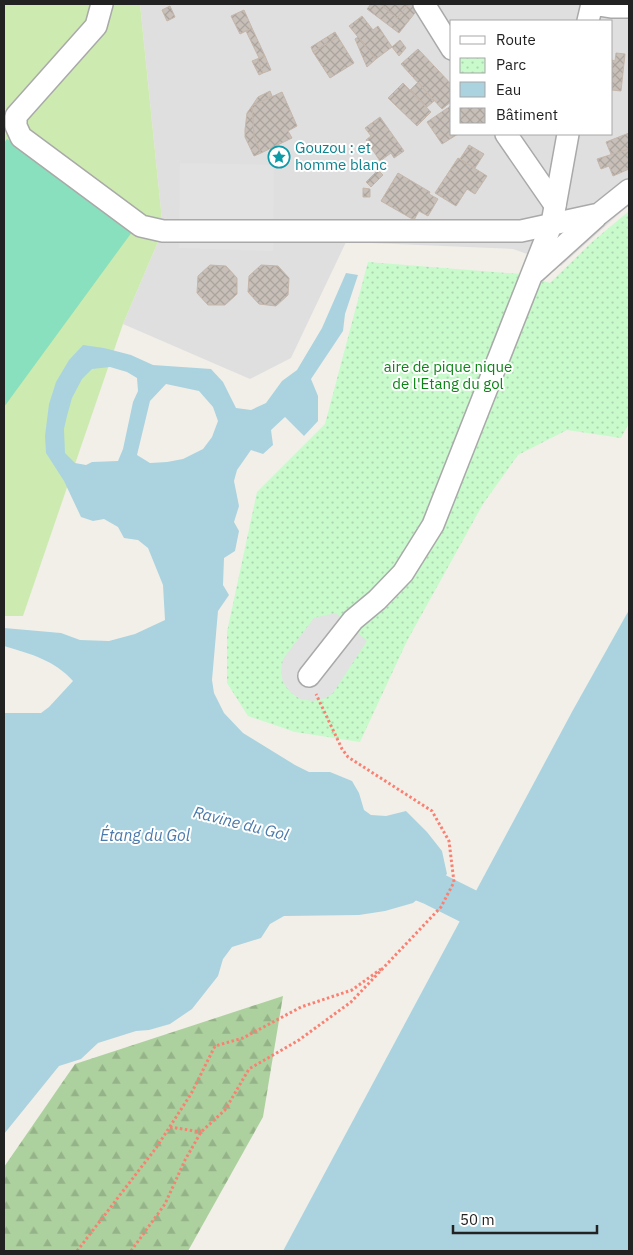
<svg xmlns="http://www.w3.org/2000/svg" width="633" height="1255" viewBox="0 0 633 1255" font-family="'IBM Plex Sans',sans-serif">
  <defs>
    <pattern id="forest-firs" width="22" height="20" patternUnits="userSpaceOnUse" patternTransform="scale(1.25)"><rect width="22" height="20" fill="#add19e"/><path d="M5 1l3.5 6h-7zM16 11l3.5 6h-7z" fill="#95b388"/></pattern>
    <pattern id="park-dots" width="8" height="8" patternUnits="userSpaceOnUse" patternTransform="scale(1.25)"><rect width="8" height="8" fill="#c8facc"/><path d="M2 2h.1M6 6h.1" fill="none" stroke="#acd6af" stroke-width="1.8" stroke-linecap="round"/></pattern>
    <pattern id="building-cross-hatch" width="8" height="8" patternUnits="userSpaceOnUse" patternTransform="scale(1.25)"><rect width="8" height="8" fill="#c7bfb8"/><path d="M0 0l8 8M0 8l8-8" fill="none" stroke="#aba49e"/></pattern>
  </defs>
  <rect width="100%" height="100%" fill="#f2efe9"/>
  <path fill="#e0dfdf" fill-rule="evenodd" d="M140,4H629V205L561,266L513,249L346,242L291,358L250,379L123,324L163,230ZM452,21H612V134H452Z"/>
  <path fill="#cdebb0" d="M4,4H140L163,230L123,324L23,616H4Z"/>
  <path fill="url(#forest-firs)" d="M283,996L263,1117L188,1251H4V1167L75,1064Z"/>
  <path fill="url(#park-dots)" d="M629,211V423L621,438L567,430L518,455L483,504L407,641L360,742L295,732L248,716L227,683V632L257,492L325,424L368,262L521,274L550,283L592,242Z"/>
  <path fill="#88e0be" d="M7,139L132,232L4,407V143Z"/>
  <g fill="#e2e2e2">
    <path d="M180,163L274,165L273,251L179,248Z"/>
    <path d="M336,613L367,641L333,693L326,698L313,701L300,699L290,692L283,682L281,672L283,659L314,618Z"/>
  </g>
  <g fill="#aad3df" fill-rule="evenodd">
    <path d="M346,273L358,275L345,314L343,331L311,379L318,396V421L304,436L285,417L271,430L273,445L263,454L251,450L237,470L234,481L239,506L234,522L239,531L235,551L224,558L223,585L229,595L218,611L212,680L214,693L224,713L243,733L295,765L309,772H330L352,781L359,793L364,810L371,815L386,816L406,811L427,832L442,851L447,874L413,903L385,911L359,915L284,916L270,924L261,938L232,947L223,959L218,976L192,1009L170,1024L149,1030L136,1031L98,1043L81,1059L59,1066L4,1134V713H41L49,707L73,681C54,660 31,654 4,646V628L61,633L80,640L109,641L135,634L165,620L163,585L148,548L138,540L124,538L118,527L104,519L93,521L81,517L64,481L46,453L45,436L49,404L56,382L69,360L83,345L104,348L131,355L153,365L211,369L223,382L236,408L251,410L266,403L282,381L297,370L322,328ZM110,367L127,372L137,378L138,391L133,402L123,449L118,461L92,462L86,465L75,463L65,453L64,429L67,416L72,398L82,379L92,369ZM166,384L199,391L213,407L218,421L212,437L203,449L183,459L167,462L150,463L137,455L150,401Z"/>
    <path d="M629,610V1251H283L573,710Z"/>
  </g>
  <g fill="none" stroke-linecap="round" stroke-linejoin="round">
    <path stroke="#aad3df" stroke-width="35" d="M387,870L432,888L468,906"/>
  </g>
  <g fill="url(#building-cross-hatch)" stroke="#c4b6ab">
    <path d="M371,4H380L397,18L409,4H412L418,9L399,33L367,9Z"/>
    <path d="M380,4H409L397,18Z"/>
    <path d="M170,6L175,17L167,21L162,10Z"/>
    <path d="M244,10L252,28L240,34L231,16Z"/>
    <path d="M362,16L373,30L378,26L392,47L376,59L349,26Z"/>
    <path d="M252,28L265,56L259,58L246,31Z"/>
    <path d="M335,32L338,37L313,52L311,47Z"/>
    <path d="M338,37L354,63L330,78L313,52Z"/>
    <path d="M358,37L376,59L367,67L355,39Z"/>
    <path d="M400,40L406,48L399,56L392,47Z"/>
    <path d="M418,49L452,85V101L442,109L401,64Z"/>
    <path d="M616,53L625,54L621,91L612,90V60L615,61Z"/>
    <path d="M265,56L271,70L263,73L257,59Z"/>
    <path d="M257,59L263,73L259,75L252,61Z"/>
    <path d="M418,82L434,101L427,107L410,90Z"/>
    <path d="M403,83L431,112L417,126L388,98Z"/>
    <path d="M270,91L272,96L252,106L258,97Z"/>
    <path d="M282,92L297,126L288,131L292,138L261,153L254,137L252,106Z"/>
    <path d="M452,105V134H458L442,144L427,122Z"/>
    <path d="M252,106L254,137L261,153L254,156L245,137V130L247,113Z"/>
    <path d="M380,117L404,151L394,158L391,153L380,161L366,140L371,136L365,128Z"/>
    <path d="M629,133V149L614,155L613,153L611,154L606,142Z"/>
    <path d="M469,145L484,154L475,168L460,159Z"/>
    <path d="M629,149V169L613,176L609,166L601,169L597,159Z"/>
    <path d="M458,158L487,176L475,194L467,189L456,206L435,193Z"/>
    <path d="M378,170L383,175L371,187L366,182Z"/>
    <path d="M398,173L430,192L429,194L438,199L428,216L419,211L414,220L381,201Z"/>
    <path d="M363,188L370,189V197H363Z"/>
    <path d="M210,265L226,266L237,278V294L225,305H208L197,293L198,276Z"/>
    <path d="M261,265L278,266L289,278L288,295L276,306L259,304L248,292L249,276Z"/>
  </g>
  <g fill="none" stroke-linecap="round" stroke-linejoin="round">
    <g stroke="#a9a9a9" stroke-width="24">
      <g id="minor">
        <path d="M102,4L96,26L16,116V126L21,137L141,226L163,231H521L599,214L629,190"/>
        <path d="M424,4L452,49"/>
        <path d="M588,21L592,4L611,7H629"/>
        <path d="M506,134L555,205"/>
        <path d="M535,272L596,217"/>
        <path d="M309,676L353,620L377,600L403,573L433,525L552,223L568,134"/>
      </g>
    </g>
    <g stroke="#fa8072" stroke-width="3" stroke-dasharray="2.5 2.5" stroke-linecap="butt">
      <path d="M170,1127L201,1132"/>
      <path d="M77,1251L156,1148L191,1094L215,1046L243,1038L301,1007L352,990L381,969"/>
      <path d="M131,1251L165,1204L185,1160L201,1132L225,1110L249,1069L299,1040L351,1002L441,907L454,882L449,841L432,811L348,757L342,749L316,694"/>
    </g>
    <use href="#minor" stroke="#fff" stroke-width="21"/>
  </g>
  <defs>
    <g id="sight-ring" transform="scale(1.125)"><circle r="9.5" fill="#fff" stroke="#0f9aa8" stroke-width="1.5"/><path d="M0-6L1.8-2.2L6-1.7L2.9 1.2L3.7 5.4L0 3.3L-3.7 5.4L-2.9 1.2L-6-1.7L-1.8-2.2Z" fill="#0f9aa8"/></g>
  </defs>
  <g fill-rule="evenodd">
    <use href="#sight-ring" x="279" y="157"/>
  </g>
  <g text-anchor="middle" stroke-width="4" stroke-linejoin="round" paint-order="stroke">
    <g font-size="15" fill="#0d838f" stroke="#fff" text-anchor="start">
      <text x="295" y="153">Gouzou : et<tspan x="295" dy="17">homme blanc</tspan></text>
    </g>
    <g font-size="15" fill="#0c8416" stroke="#fff">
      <text x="448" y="372">aire de pique nique<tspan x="448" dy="17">de l'Etang du gol</tspan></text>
    </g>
    <g font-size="16" font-style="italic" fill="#4a7aab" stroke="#fff">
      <text transform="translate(241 823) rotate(14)" y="6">Ravine du Gol</text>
      <text x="145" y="841">Étang du Gol</text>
    </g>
  </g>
  <rect width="633" height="1255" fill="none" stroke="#222222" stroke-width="10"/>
  <rect x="450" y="20" width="162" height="115" fill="#ffffff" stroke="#a7a7a7"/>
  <rect x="460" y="36" width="25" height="8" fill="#ffffff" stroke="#a7a7a7"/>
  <text x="496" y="45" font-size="15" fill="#222222">Route</text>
  <rect x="460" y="58" width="25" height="15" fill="url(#park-dots)" stroke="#a7a7a7"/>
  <text x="496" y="70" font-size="15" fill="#222222">Parc</text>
  <rect x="460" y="82" width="25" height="15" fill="#aad3df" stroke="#a7a7a7"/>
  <text x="496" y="95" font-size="15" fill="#222222">Eau</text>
  <rect x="460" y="108" width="25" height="15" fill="url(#building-cross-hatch)" stroke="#a7a7a7"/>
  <text x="496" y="120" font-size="15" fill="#222222">Bâtiment</text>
  <path d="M453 1225v8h144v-8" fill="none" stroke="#222222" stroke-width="2.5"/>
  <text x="460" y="1225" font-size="15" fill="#222222" stroke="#ffffff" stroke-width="4" paint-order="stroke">50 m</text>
</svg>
